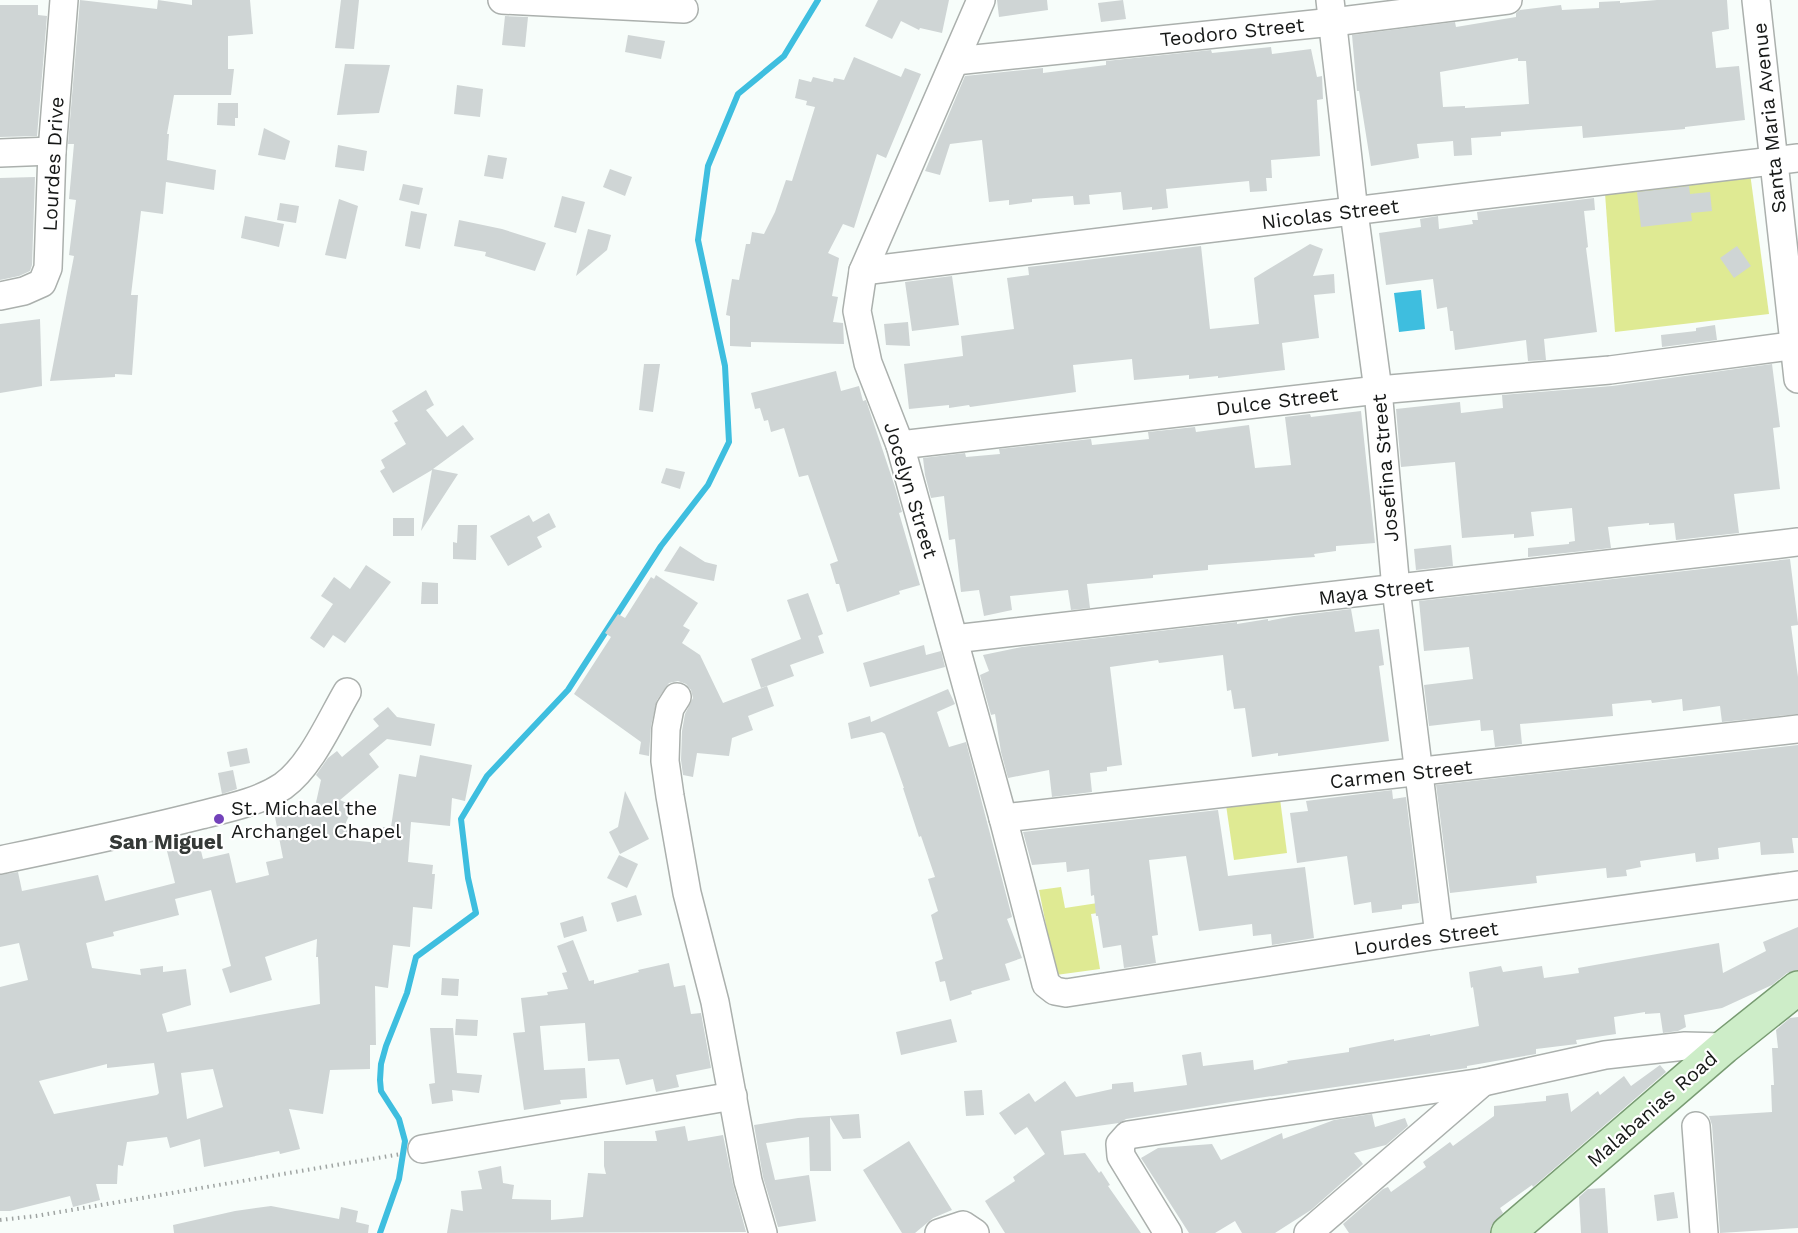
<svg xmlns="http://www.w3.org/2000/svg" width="1798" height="1233" viewBox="0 0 1798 1233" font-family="'Work Sans',sans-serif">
  <rect width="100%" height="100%" fill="#f7fdfa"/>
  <g fill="#dfea93">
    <path d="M1750,173L1769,314L1615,332L1605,193Z"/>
    <path d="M1279,791L1287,853L1234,860L1225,798Z"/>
    <path d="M1061,887L1065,908L1111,901L1112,911L1091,914L1100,969L1056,975L1039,890Z"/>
  </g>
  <path fill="#3ebedf" d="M1421,290L1425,329L1399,332L1394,293Z"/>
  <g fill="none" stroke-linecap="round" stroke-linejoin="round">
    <path stroke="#3ebedf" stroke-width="6" d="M380,1233L399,1179L405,1141L399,1119L381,1091L380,1080L381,1064L386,1046L407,993L416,957L476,913L468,878L461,819L487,776L568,690L661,546L708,485L729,442L725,366L698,240L708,166L738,94L784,56L818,0"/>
  </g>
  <g fill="#cfd5d5" fill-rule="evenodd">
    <path d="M80,0L157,9L158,0L192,5V0H250L253,34L228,36V69H234L231,95H174L167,134H169L167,160L216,170L214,190L166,182L163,214L141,211L131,295H138L132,375L115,374V377L50,381L74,256L69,255L76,200L69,199L74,144H68Z"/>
    <path d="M341,0H359L354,49L335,48Z"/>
    <path d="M878,0H949L942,33L920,28L919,30L901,21L892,39L865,26Z"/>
    <path d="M997,0H1047L1048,10L999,17Z"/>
    <path d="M1123,0L1126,19L1101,22L1098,3Z"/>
    <path d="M1657,0H1727L1729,29L1712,32L1716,68L1739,66L1745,120L1685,127V129L1583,138L1582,126L1501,132V136L1471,138L1472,155L1454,156L1453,141L1417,144L1419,158L1371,166L1359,91H1357L1352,35L1455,22L1456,27L1516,17V13L1520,10L1561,5L1562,10L1599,8V2L1620,1V3ZM1518,58V61H1526L1529,104L1465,108V106L1443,107L1440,72Z"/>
    <path d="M0,5H38V15L47,16L37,136L0,137Z"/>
    <path d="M505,16L528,17L525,47L502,45Z"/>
    <path d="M628,35L665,41L661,59L625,52Z"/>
    <path d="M1271,47L1272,54L1311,49L1317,77L1322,76L1323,99L1317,100L1320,156L1271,160L1272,178H1266L1267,191L1250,192L1249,181L1166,189L1168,208L1152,210V207L1123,210L1121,192L1089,195L1090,204L1074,205L1073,196L1032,199V202L1009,205V200L989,202L982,140L950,144L940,175L925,171L965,76L1043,68V73L1106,65V61L1211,50L1212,53Z"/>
    <path d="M854,57L901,77L905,68L921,74L886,158L877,154L854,228L843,224L828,253L839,258L832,296L838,297L833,322L843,323L844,344L751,342V347L730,346V316L726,315L732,279L739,280L746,244H750L752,232L764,234L775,212L786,180L792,181L815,107L806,105L807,101L795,98L799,79L811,82L813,77L833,82L834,78L844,80Z"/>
    <path d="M345,64L390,65L379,113L337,115Z"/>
    <path d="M457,85L483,89L480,117L454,114Z"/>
    <path d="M218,103H238V118H235V126L217,125Z"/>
    <path d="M264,128L290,141L285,160L258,155Z"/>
    <path d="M338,145L367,151L364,171L335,167Z"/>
    <path d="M488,155L507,158L503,179L484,176Z"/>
    <path d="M610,169L632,177L625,196L603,187Z"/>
    <path d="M35,177L32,265L30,271L19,276L0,280V178Z"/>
    <path d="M403,184L423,188L419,205L399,200Z"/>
    <path d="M1689,186L1690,194L1710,192L1712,211L1691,213L1692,221L1641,227L1637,192Z"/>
    <path d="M562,196L585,202L576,233L554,227Z"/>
    <path d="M1594,198L1595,210L1584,211L1588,247L1586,248L1597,332L1544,339L1546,360L1528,361L1526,340L1455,350L1453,331H1450L1447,307L1437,309L1433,279L1386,285L1379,233L1421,227L1420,219L1438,216L1439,229L1473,224L1472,220H1478L1477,212Z"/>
    <path d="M339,199L358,206L346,259L325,255Z"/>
    <path d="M280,203L299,206L296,223L277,220Z"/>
    <path d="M411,211L427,214L420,249L405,246Z"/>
    <path d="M245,216L284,224L279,247L241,238Z"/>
    <path d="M459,220L502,229L546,243L535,271L485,256L486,252L454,246Z"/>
    <path d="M588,229L611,235L607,250L576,276Z"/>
    <path d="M1310,244L1323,249L1313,276L1334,274L1335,293L1314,295L1319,338L1282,343L1285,370L1218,378V376L1189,379V375L1134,380L1132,359L1073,365L1076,392L970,407L969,405L949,408V405L909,409L904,364L963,356L961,336L1014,329L1007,278L1029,275L1028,267L1201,246L1210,329L1259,324L1254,278Z"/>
    <path d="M1737,246L1751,266L1734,278L1720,258Z"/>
    <path d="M952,276L959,325L912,331L905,282Z"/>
    <path d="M40,319L42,386L0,393V324Z"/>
    <path d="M908,322L910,346L886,345L884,324Z"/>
    <path d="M1715,325L1717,340L1662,347L1661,335L1696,331V328Z"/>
    <path d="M644,364H660L653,412L639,410Z"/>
    <path d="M1772,364L1780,427L1773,428L1780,489L1734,494L1739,533L1676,540L1674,523L1649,525V523L1608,527L1611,548L1528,557V548L1569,544V542L1575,541L1572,508L1531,512L1534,536L1514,538V534L1462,538L1455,462L1401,467L1396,409L1460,402L1461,413L1503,408L1502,395L1612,386Z"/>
    <path d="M836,371L841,391L859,386L863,401L866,400L895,487L902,512L899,513L920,585L899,591L900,594L847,612L839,584H836L830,564L838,561L808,475L799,477L784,428L771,432L768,420L764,421L760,408L755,409L751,393Z"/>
    <path d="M426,390L434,405L426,410L447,437L463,425L474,439L433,469L458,474L421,531L432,470L393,493L380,471L385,468L381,460L406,444L394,423L398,421L392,411Z"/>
    <path d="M1361,411L1375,543L1336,546V551L1314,554L1315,557L1208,565V570L1153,575V578L1087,584L1090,608L1071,610L1068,590L1010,596L1012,610L984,616L979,590L961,592L955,539L949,540L944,496L931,498L925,475L923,458L965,453L966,457L1000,454L999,449L1091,439L1092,445L1149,439L1148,432L1195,427L1196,432L1249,425L1255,468L1291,465L1285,417L1310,414L1311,417Z"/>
    <path d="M666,468L685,472L680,489L661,483Z"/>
    <path d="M549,513L556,527L537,537L542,547L508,566L490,536L529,515L533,522Z"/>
    <rect x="393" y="518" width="21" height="18"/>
    <path d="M458,525H477L476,560L453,559V542L457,543Z"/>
    <path d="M1451,545L1453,566L1416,570L1414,549Z"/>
    <path d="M680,546L705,562L717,565L714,581L664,571Z"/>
    <path d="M1790,559L1798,623V625L1791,626L1798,677V714L1722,722L1720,706L1683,711L1682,699L1652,703L1651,700L1612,704L1613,716L1520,724L1522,744L1495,747L1493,730L1481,731L1480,720L1429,726L1424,685L1473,679L1469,647L1424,651L1419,601Z"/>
    <path d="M366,565L391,582L345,643L333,635L324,648L310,638L333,604L321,596L334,577L350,589Z"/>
    <path d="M656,575L698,603L683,626L690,630L682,643L700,655L723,703L767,686L774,706L748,716L753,730L732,738L729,756L697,753L693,777L683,775L681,760L682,731L685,714L693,698L691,690L686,684L678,681L669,683L657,700L651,726L649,756L639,754L641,742L574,694L611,637L605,633L618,614L625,618L651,577L654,579Z"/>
    <path d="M422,582L438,583V604H421Z"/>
    <path d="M808,593L823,634L818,636L824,653L790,665L794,676L761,688L751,659L801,639L787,600Z"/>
    <path d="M1351,609L1355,632L1379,629L1384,665L1379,666L1389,741L1278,756V753L1252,757L1245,708L1234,709L1231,690L1227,691L1223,655L1159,663L1158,660L1110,667L1122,765L1107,767V771L1090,773L1092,792L1052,797L1049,770L1008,778L1001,752L995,714L991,715L981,679L980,675L989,671L983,655L1022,647L1237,622V624L1268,619V621L1294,616Z"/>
    <path d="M924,645L926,655L941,651L945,667L870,687L863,663Z"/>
    <path d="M948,689L955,704L937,712L949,747L966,742L1012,917L1007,919L1022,958L1005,964L1010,980L971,991L972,994L950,1001L945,981L940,982L935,962L943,959L931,915L938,911L928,879L935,877L921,836L919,837L903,788H904L885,734L882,732L851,739L848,723L870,716L871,722Z"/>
    <path d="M388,707L397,717L435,724L431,746L387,739L369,754L379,767L340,800L353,806L345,825L351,826L348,840L381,843L383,827H391L399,774L416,777L420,755L472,765L465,801L452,798L450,826L411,822L408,862L433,865L432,874H435L432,909L413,907L410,947L393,945L388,988L375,986L376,1045H370V1069L330,1070L323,1114L289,1109L300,1149L280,1154L279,1151L204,1167L200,1139L170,1148L167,1137L127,1142L123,1166L118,1165L117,1184H96L100,1200L73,1207L70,1196L10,1211H0V987L28,980L19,943L0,947V875L18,872L22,891L98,875L105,901L175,883L167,851L199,843L203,859L229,853L236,883L269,875L266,862L283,858L275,817L315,807L321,780L316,775L328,758L337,751L342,757L379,726L373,719ZM211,890L231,966L222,969L230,993L272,980L265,957L317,939L316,957H318L320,1004L167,1032L162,1014L191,1005L186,969L163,972V966L140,969L141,975L92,968L86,943L114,936L113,932L179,915L175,899ZM154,1063L159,1093L157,1095L54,1114L39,1081L107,1064V1068ZM213,1069L223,1107L187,1119L181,1073Z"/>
    <path d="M1798,745V838H1792L1794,853L1761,855L1760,842L1718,848L1719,859L1696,862L1695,853L1640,861L1641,867L1626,870L1627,876L1607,878L1606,868L1536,876L1537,883L1450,893L1436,785Z"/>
    <path d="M247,748L250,763L230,767L227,752Z"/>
    <path d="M233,770L237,789L222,794L218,773Z"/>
    <path d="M1392,790L1393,799L1406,797L1419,903L1402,905V909L1372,913L1371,902L1354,905L1347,856L1297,863L1290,813L1308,811L1306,801Z"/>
    <path d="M625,791L649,839L620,854L609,832L618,827Z"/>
    <path d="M1218,810L1228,876L1305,867L1314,938L1272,945L1271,934L1253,936L1252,924L1199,931L1186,856L1149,860L1158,935L1152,936L1156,963L1124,968L1121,945L1103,948L1098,916H1096L1094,895L1091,896L1089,869L1067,872L1066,862L1032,865L1023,832Z"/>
    <path d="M619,855L638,864L627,888L607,878Z"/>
    <path d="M636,895L642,915L617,922L611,903Z"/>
    <path d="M583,916L587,931L564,938L560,923Z"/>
    <path d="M1798,927V970L1787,973L1772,985L1722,1008L1684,1015L1686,1027L1678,1031L1663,1033L1660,1013L1645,1014V1012L1614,1017L1616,1034L1576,1040L1577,1044L1536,1049V1054L1467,1066V1068L1231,1102L1126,1119L1119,1123L1061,1131L1064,1155L1085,1153L1099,1173L1101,1171L1110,1185L1108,1186L1141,1233H1005L985,1201L1015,1181L1013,1177L1045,1154L1027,1127L1015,1135L999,1113L1029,1093L1035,1102L1065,1081L1076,1097L1112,1089V1084L1133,1082L1134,1092L1187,1085L1182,1055L1201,1052L1203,1066L1253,1060L1254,1070L1288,1063L1287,1061L1349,1052V1048L1394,1039V1041L1430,1034V1036L1479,1026L1473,987L1471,988L1469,972L1501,966L1503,972L1542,966L1544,978L1579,973L1578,968L1719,943L1723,973L1766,951L1763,942Z"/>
    <path d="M573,940L589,981L594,980V984L639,972L638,970L669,963L674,987L685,985L691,1014L701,1013L711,1068L676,1075L679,1087L656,1092L653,1079L626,1085L619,1059L588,1061L585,1023L540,1026L544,1070L585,1068L587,1098L560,1100L561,1104L524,1110L513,1033L525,1032L521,998L548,995L547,992L568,989L562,973L567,972L557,946Z"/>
    <path d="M442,978L459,979L458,996L441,995Z"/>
    <path d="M1798,1017V1228L1720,1233L1712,1125L1709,1116L1772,1112L1771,1085H1774L1772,1048H1778L1776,1030L1790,1018Z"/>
    <path d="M456,1019L478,1020L477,1036L455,1035Z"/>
    <path d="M951,1019L957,1042L901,1055L896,1032Z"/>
    <path d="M430,1028H453L457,1073L482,1075L479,1093L452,1090L453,1101L432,1104L429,1084L435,1083Z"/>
    <path d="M1660,1065L1666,1072L1533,1187L1532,1185L1500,1208L1503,1213L1491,1226L1490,1233H1349L1343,1224L1383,1189L1388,1187L1391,1192L1426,1167L1423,1162L1450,1142L1453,1146L1494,1116V1106L1546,1101V1096L1568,1093L1571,1112L1598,1091L1600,1095L1624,1076L1631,1086Z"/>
    <path d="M982,1090L984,1115L966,1116L964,1091Z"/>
    <path d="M859,1114L861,1138L843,1139L830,1117L831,1171H810L809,1137L766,1143L775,1180L809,1175L816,1221L778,1227L763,1177L754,1125L798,1118Z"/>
    <path d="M1372,1114L1375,1127L1405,1118L1408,1126L1386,1145L1354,1153L1363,1164L1311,1210L1275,1233H1242L1235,1221L1215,1233H1189L1141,1158L1158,1148L1212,1144L1221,1160L1282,1133L1283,1139L1334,1120Z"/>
    <path d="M685,1126L688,1141L723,1135L733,1184L746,1232L447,1233L451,1209L463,1211L461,1191L482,1189L478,1171L501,1166L503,1183L514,1185L512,1199L551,1200V1220L583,1217L588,1173L606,1174L604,1166V1141H657L655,1131Z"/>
    <path d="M909,1141L952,1210L933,1218L915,1233H902L863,1170Z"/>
    <path d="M1605,1188L1608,1233H1581L1579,1197L1588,1189Z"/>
    <path d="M1674,1192L1678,1218L1657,1221L1654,1195Z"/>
    <path d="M271,1206L339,1219L341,1207L358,1211L356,1222L369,1225L368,1233H174L173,1225L235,1211Z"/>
  </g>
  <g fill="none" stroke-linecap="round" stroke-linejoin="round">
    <g stroke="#abb0ad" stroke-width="30">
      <g id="minor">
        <path d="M502,0L684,9"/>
        <path d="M981,0L863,271L857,311L868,363L900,445L1003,818L1046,984L1055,991L1066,993L1439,935L1798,885"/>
        <path d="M1330,0L1354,212L1378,390L1396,589L1439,935"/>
        <path d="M1756,0L1798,379"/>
        <path d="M955,61L1333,22L1508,0"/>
        <path d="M0,153L52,151"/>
        <path d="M863,271C1175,234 1486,193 1798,158"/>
        <path d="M0,296L24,291L42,283L48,268L52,151L64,0"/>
        <path d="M900,445L1378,390L1610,370L1798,345"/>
        <path d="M954,639L1798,542"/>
        <path d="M677,697L670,708L666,729L665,761L670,796L687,893L715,1002L748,1181L763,1233"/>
        <path d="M1003,818L1798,729"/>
        <path d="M0,860C67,846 135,832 201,815C229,808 259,802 283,786C311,766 330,721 347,692"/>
        <path d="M1696,1126L1704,1233"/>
        <path d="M422,1149L733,1096"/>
        <path d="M939,1233L963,1225L975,1233"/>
        <path d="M1168,1233L1121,1156L1120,1144L1128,1135L1483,1082L1605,1055L1685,1046L1724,1047"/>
        <path d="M1308,1233L1483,1082"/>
      </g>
    </g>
    <g stroke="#789b72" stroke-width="36">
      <path id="major" d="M1508,1233L1724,1047L1798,988"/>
    </g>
    <path stroke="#9fa4a2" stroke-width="4" stroke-dasharray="1.5 4.5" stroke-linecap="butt" d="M0,1220L36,1216L401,1154"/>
    <use href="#minor" stroke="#fff" stroke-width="27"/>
    <use href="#major" stroke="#cdedc8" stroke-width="33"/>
  </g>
  <circle fill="#7342ba" stroke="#fff" stroke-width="2" cx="219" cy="819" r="6"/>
  <g text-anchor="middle" stroke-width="4.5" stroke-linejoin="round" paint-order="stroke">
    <g font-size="20" fill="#161817" stroke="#fff">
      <text transform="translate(1232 32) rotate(-6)" y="7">Teodoro Street</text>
      <text transform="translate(1769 118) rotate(-96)" y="7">Santa Maria Avenue</text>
      <text transform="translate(53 164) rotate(-87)" y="7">Lourdes Drive</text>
      <text transform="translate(1330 214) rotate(-7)" y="7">Nicolas Street</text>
      <text transform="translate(1277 401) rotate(-7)" y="7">Dulce Street</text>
      <text transform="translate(1385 468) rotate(-95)" y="7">Josefina Street</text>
      <text transform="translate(911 490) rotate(73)" y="7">Jocelyn Street</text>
      <text transform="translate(1376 591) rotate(-7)" y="7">Maya Street</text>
      <text transform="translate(1401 774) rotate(-6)" y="7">Carmen Street</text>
      <text transform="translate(1426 938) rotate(-8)" y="7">Lourdes Street</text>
      <text transform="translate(1652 1109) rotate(-41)" y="7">Malabanias Road</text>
    </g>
    <g font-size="20" fill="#161817" stroke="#fff" text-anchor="start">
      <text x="231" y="815">St. Michael the<tspan x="231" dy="23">Archangel Chapel</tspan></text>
    </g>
    <g font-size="21" font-weight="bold" fill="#353937" stroke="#fff">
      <text x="166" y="849">San Miguel</text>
    </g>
  </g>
</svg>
